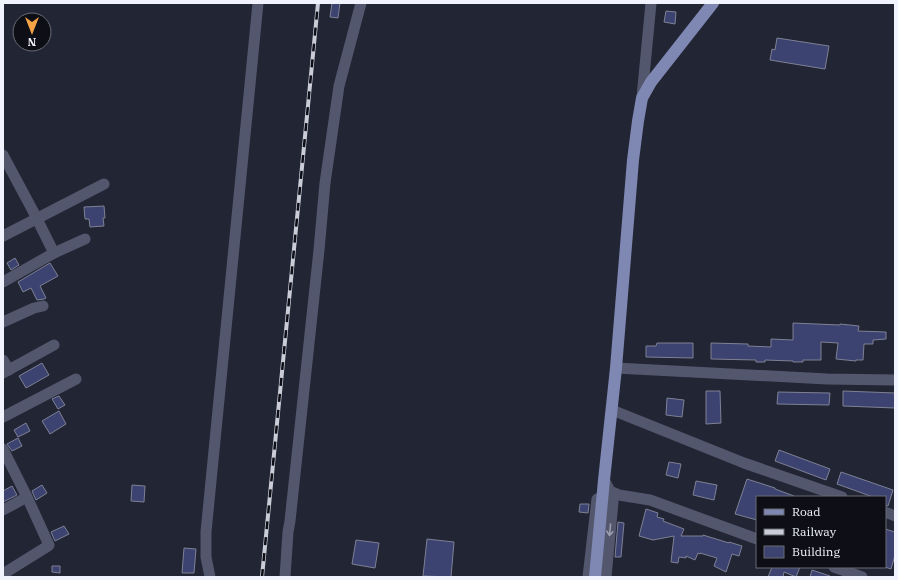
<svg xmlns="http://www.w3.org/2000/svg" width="898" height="580" viewBox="0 0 898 580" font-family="'IBM Plex Serif',serif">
  <rect width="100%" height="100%" fill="#222534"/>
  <g fill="#3c4371" stroke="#7e8194">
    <path d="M332,3H340L338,18L330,17Z"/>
    <path d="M666,11L676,12L675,24L664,22Z"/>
    <path d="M777,38L829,46L825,69L770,60L772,49L775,50Z"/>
    <path d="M104,206L105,218H103L104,226L90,227L89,219H85L84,207Z"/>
    <path d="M15,258L19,265L11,270L7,263Z"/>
    <path d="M50,263L58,276L40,286L46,298L44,299L37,300L31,288L23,292L18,282Z"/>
    <path d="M793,323L840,325V324L859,326L858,331L886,332V339L873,340V344H864L863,360H856V361L836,359L838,343L821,342V360H803V362H793V361L765,360V362H756V360L711,359V343L748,344V346L771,347V339L793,340Z"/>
    <path d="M657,343H693V358L646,357V346H656Z"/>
    <path d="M42,363L49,375L26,388L19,376Z"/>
    <path d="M706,391H720L721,423L706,424Z"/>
    <path d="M843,391L895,393V408L843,406Z"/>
    <path d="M778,392L830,393L829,405L777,404Z"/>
    <path d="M59,396L65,405L58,409L52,399Z"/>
    <path d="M667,398L684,400L682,417L666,415Z"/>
    <path d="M59,411L66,424L50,434L42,421Z"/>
    <path d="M26,423L30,431L18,437L14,430Z"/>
    <path d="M18,438L22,446L12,451L7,444Z"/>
    <path d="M779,450L830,469L826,480L775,461Z"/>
    <path d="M669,462L681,464L678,478L666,475Z"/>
    <path d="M841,472L893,490L888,506L885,505V497H873L837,484Z"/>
    <path d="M747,479L775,488V489L794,496V497H757V520L735,514Z"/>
    <path d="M696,481L717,485L714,500L693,495Z"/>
    <path d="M42,485L47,493L36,500L32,491Z"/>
    <path d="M132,485L145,486L144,502L131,501Z"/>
    <path d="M12,486L17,495L3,502V491Z"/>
    <path d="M580,504H589L588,513L579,512Z"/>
    <path d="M646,509L658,513L657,517L664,519L663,521L684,529L681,536H703V535L729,543V542L742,546L739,556L732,554L726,572L714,566L717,558L700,553V554L698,553L695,560L686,556V558L679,557L678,563L671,562L674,536L653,540L639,536Z"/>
    <path d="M618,522L624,523L621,557H615Z"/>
    <path d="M64,526L69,534L55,541L51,532Z"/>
    <path d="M885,529L895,532V555L891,569L885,567Z"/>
    <path d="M427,539L454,542L451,577L423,576Z"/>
    <path d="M356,540L379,543L375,568L352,564Z"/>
    <path d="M184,548L196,549L194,573H182Z"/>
    <path d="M52,566H60V573L52,572Z"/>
    <path d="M772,567H800L796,577L784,572L783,577H768Z"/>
    <path d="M812,570L830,576V577H810Z"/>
  </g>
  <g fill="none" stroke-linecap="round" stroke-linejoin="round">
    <g stroke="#53576d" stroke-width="11">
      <path d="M642,97L651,3"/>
      <path d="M3,155L33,211L54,253"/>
      <path d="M3,236L104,184"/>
      <path d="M3,282L54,253L85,239"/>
      <path d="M3,322L34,308L43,306"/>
      <path d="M3,360L9,370"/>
      <path d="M616,368L827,379L895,380"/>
      <path d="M3,373L54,345"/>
      <path d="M612,410L744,463L842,497"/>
      <path d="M3,417L76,379"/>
      <path d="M3,449L27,497L49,545L48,546L3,574"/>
      <path d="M604,480L610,491L619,495L650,500L757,539"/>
      <path d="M3,510L27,497"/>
      <path d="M885,512L895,516"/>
      <path d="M834,567L862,577"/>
      <path d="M210,577L206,557V532L258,3"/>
      <path d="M285,577L288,532L290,521L319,250L325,183L339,86L361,3"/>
      <path d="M588,577L597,499"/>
      <path d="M606,577L613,502L610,491"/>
    </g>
    <path stroke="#7f87b3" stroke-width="12" d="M595,577L604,480L616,368L633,160L638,121L642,98L651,82L713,3"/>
    <g stroke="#cacdd8" stroke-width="4">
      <path id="rail" d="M262,577L318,3"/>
    </g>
    <use href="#rail" stroke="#0e0f16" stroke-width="2.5" stroke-dasharray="8" stroke-linecap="butt"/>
  </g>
  <defs><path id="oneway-shaft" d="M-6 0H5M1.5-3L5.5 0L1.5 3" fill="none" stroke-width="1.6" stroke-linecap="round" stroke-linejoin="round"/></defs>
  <use stroke="#9a9dae" href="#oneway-shaft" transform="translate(610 530) rotate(95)"/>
  <rect width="898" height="580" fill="none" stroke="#f1f3fe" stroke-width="8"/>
  <rect x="756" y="496" width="130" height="72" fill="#0e0f16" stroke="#696a73"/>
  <rect x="764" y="509" width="20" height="6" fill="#7f87b3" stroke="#696a73"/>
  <text x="792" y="516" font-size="12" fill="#f1f3fe">Road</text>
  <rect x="764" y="529" width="20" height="6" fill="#cacdd8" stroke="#696a73"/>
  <text x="792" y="536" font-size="12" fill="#f1f3fe">Railway</text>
  <rect x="764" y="546" width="20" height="12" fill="#3c4371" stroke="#696a73"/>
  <text x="792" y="556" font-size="12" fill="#f1f3fe">Building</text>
  <g transform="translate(32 32) rotate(180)"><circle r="19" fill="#0e0f16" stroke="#696a73"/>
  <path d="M0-3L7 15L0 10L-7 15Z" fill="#f4a345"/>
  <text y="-6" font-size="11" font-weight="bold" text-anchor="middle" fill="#f1f3fe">N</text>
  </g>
</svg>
